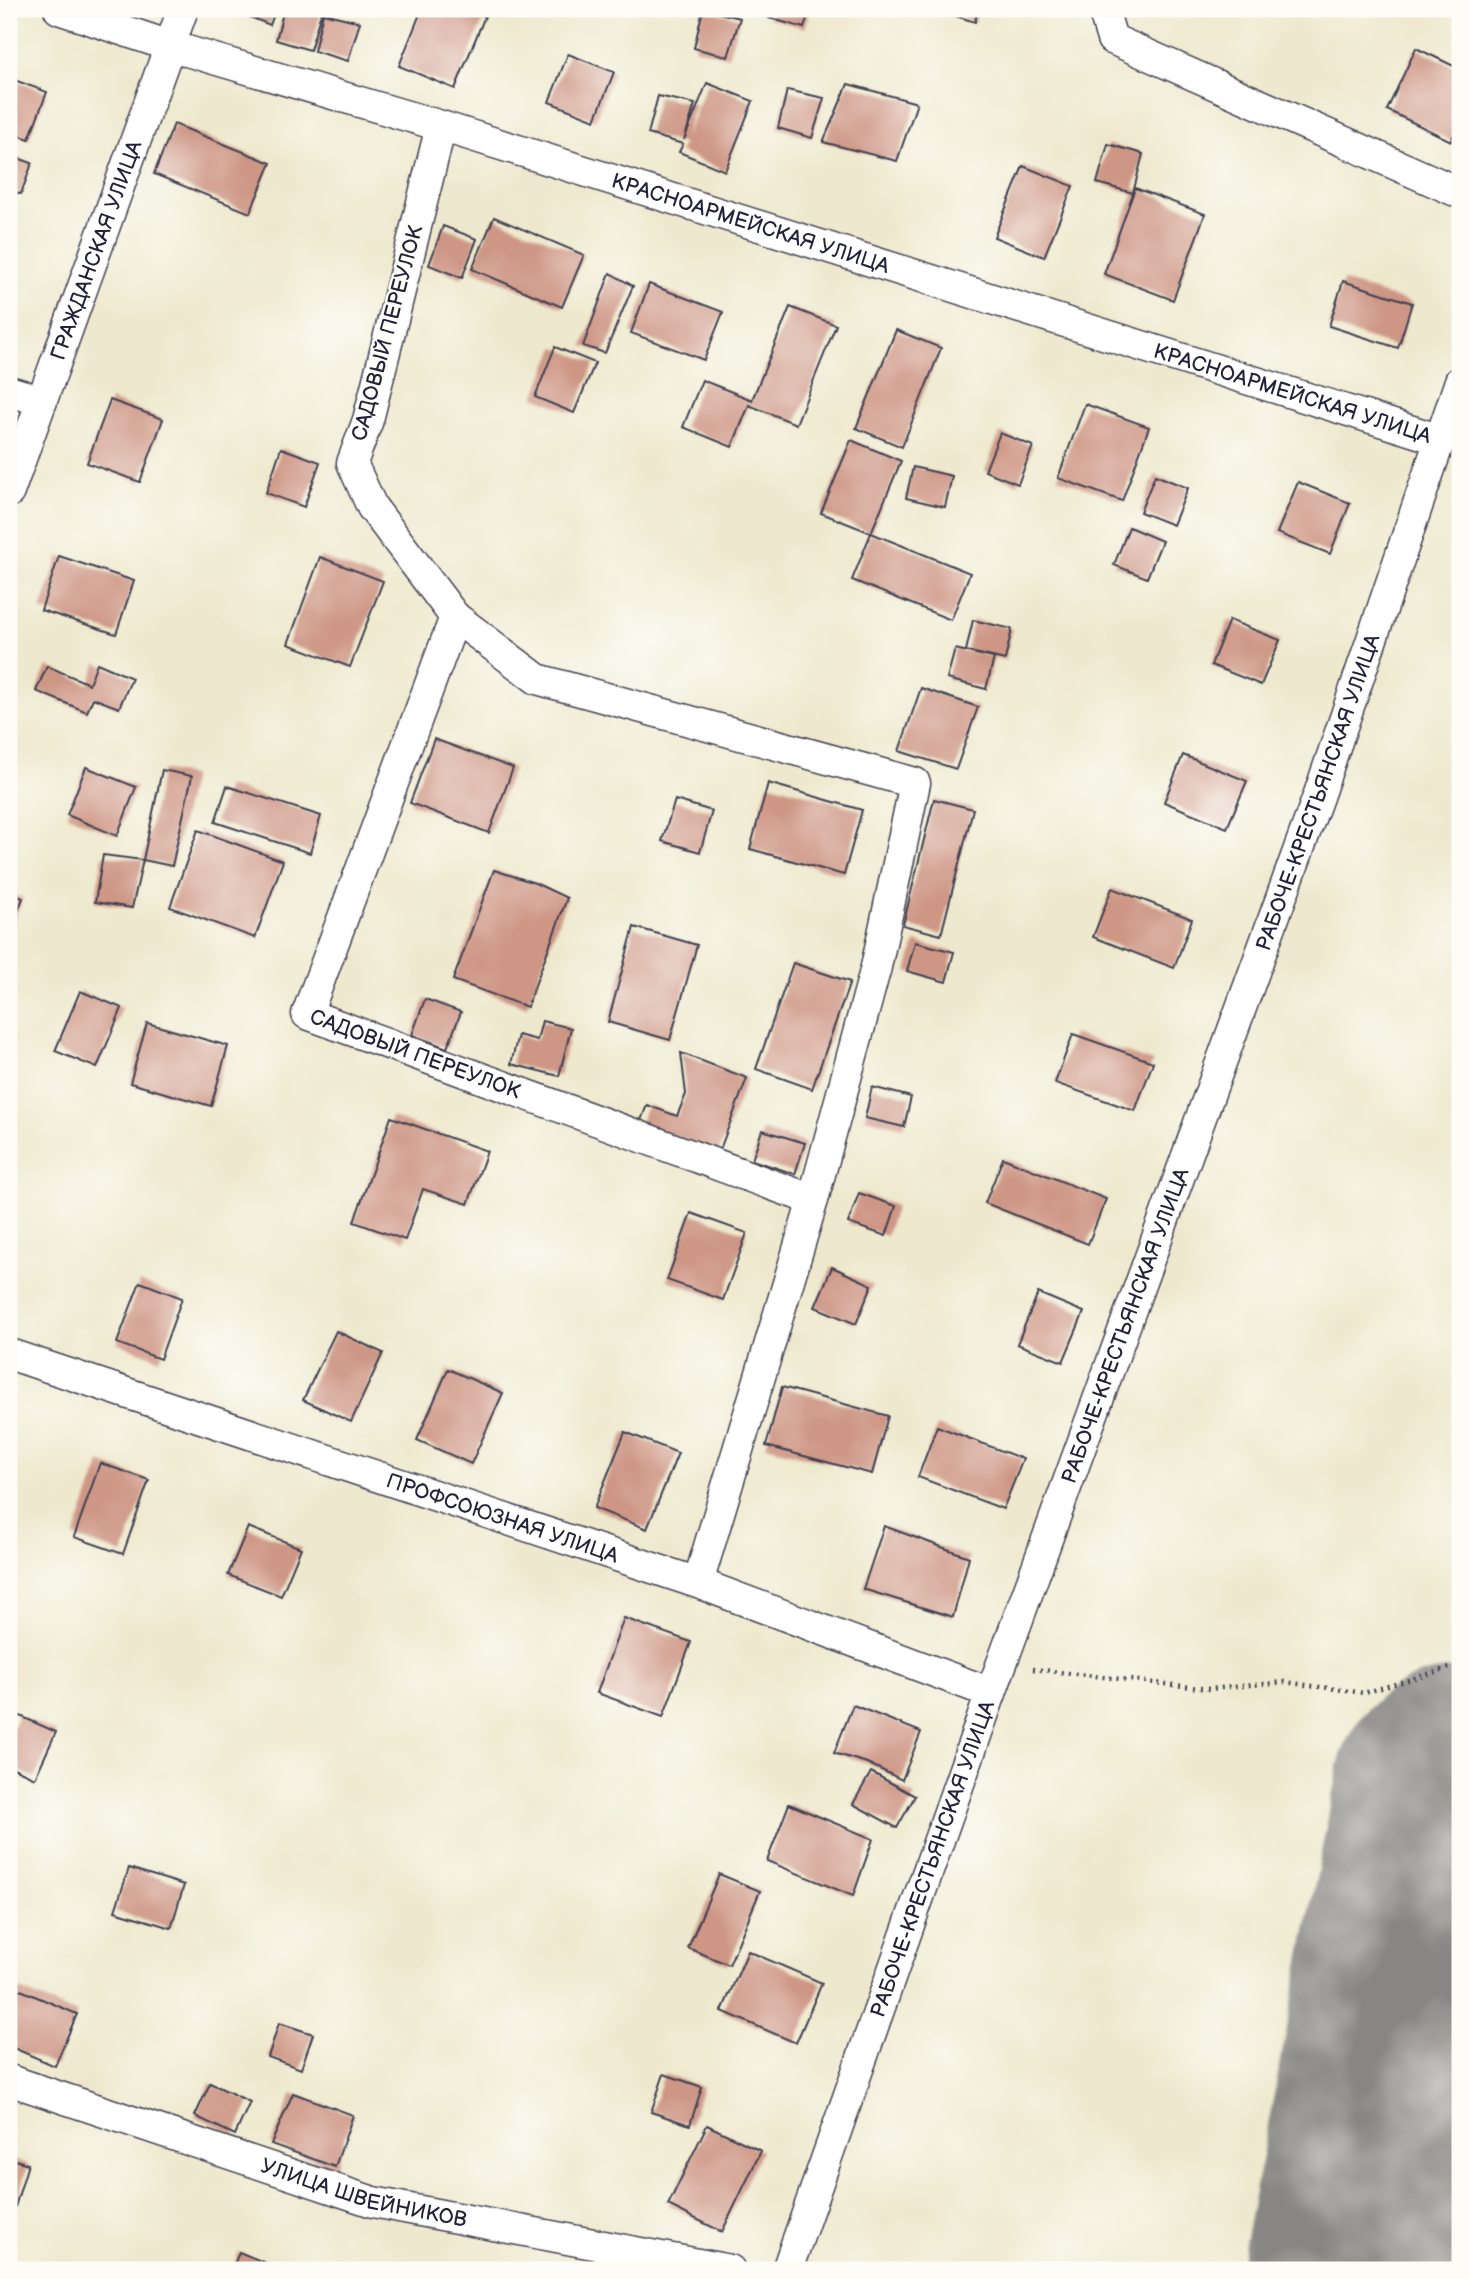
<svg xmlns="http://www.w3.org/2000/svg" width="1469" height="2279" viewBox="0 0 1469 2279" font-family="'Balsamiq Sans',sans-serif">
  <rect width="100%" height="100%" fill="#fdfcf7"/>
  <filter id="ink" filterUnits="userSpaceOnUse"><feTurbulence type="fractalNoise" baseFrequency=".0143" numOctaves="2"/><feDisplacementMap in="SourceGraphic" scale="14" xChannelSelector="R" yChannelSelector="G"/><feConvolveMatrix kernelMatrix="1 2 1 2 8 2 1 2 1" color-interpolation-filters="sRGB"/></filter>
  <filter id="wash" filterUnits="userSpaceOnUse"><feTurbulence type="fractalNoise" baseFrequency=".00686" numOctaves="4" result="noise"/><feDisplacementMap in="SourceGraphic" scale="28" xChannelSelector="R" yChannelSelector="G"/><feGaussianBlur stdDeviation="1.57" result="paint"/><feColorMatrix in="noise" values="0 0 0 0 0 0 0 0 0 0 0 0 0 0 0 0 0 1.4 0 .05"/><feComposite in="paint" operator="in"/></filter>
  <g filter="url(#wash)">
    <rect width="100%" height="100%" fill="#eee9ce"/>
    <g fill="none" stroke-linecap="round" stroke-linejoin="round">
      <path stroke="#888684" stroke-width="250" d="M1367,2270L1460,1793"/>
    </g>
    <g id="blocks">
      <g fill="#ce9685">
        <path d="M230,9H276L270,25Z"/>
        <path d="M284,9L322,10L310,50L276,40Z"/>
        <path d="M422,9H467L485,16L455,89L399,66Z"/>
        <path d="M703,9L740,18L728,57L694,48Z"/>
        <path d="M772,9H810L804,28L769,18Z"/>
        <path d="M933,9H978L975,22Z"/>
        <path d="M323,13L360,22L348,61L314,51Z"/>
        <path d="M1416,48L1460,69V120L1451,141L1387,110Z"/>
        <path d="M568,54L614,72L595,120L549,102Z"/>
        <path d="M9,78L47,92L29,139L9,132Z"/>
        <path d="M707,83L753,101L725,171L679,152L683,144L648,134L658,96L695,104L684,140Z"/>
        <path d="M848,84L917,103L897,161L823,142Z"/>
        <path d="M787,90L824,98L812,138L778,128Z"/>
        <path d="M174,124L271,163L250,213L154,174Z"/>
        <path d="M1108,144L1143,154L1133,193L1097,183Z"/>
        <path d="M9,155L32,163L21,194L9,190Z"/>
        <path d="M1023,166L1073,186L1044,257L994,237Z"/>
        <path d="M1135,188L1205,214L1173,300L1104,274Z"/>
        <path d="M494,217L584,255L562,307L472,269Z"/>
        <path d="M443,226L477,239L462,278L429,265Z"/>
        <path d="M610,273L633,286L605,353L583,346Z"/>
        <path d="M1343,281L1412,303L1398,348L1329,326Z"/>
        <path d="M649,284L723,312L704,360L631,333Z"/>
        <path d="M790,307L836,325L796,424L749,405L732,447L683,427L702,380L752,400Z"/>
        <path d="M896,330L941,348L902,447L856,428Z"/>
        <path d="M555,347L595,363L574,413L535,397Z"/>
        <path d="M110,400L163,419L140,482L87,463Z"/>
        <path d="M1085,404L1149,427L1122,501L1058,478Z"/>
        <path d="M1000,433L1033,446L1018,484L985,471Z"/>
        <path d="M851,440L901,461L871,533L821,513Z"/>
        <path d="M281,448L320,462L304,507L266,493Z"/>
        <path d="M913,467L952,476L945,507L906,498Z"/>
        <path d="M1155,475L1188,488L1173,525L1140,512Z"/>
        <path d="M1298,482L1350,503L1330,554L1277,533Z"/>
        <path d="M1129,527L1162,541L1147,578L1114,565Z"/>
        <path d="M871,533L970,573L951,620L852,580Z"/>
        <path d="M59,556L134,581L116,634L41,610Z"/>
        <path d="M320,557L383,581L350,667L288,644Z"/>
        <path d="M973,620L1012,629L1005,660L966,651Z"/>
        <path d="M1229,620L1280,640L1261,685L1211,665Z"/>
        <path d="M955,649L994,658L986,689L947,679Z"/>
        <path d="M97,663L132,678L119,708L93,698L87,712L36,691L47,666L89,684Z"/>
        <path d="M921,688L978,707L956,769L899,751Z"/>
        <path d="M434,739L513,768L489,833L410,803Z"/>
        <path d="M1183,755L1247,781L1227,828L1164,802Z"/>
        <path d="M86,767L136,787L117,836L67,815Z"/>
        <path d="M162,770L192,776L172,866L143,860Z"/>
        <path d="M768,783L862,810L844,875L750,849Z"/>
        <path d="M227,786L321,816L310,853L215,822Z"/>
        <path d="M934,799L973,809L941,935L903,925Z"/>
        <path d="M675,800L712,811L700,852L662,841Z"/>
        <path d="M198,830L283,861L255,938L170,907Z"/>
        <path d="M103,855L143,860L132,908L95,902Z"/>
        <path d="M494,870L535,883L567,898L527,1007L453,980Z"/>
        <path d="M1112,888L1192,919L1174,968L1093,937Z"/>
        <path d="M9,893L23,898L9,933Z"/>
        <path d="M634,927L697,945L670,1040L608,1022Z"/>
        <path d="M915,942L954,952L946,982L907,971Z"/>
        <path d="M793,963L850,982L812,1089L756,1069Z"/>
        <path d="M80,991L122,1008L97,1068L55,1051Z"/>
        <path d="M425,999L461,1012L447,1048L412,1035Z"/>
        <path d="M542,1021L571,1028L559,1076L511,1064L518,1035L537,1040Z"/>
        <path d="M147,1023L228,1046L211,1106L130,1083Z"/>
        <path d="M1073,1034L1153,1062L1135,1111L1055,1083Z"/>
        <path d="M681,1053L747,1078L719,1152L640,1123L647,1105L677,1116L686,1094Z"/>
        <path d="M872,1087L911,1097L904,1127L865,1118Z"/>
        <path d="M391,1117L487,1151L468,1204L423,1189L405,1240L354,1222Z"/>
        <path d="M762,1130L805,1143L795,1174L752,1160Z"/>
        <path d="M1003,1158L1106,1199L1088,1244L985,1203Z"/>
        <path d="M859,1193L896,1206L886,1236L848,1223Z"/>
        <path d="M691,1213L747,1233L723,1300L667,1280Z"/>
        <path d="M832,1267L872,1285L856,1324L815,1307Z"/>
        <path d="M140,1282L182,1298L160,1359L117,1343Z"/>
        <path d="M1038,1293L1084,1312L1063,1362L1017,1344Z"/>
        <path d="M336,1331L383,1353L351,1422L303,1400Z"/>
        <path d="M448,1369L503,1393L471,1464L417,1440Z"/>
        <path d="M782,1387L888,1416L872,1474L766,1446Z"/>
        <path d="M937,1426L1023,1459L1003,1509L918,1477Z"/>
        <path d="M625,1432L678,1453L647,1529L594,1508Z"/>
        <path d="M100,1463L149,1480L123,1554L74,1537Z"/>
        <path d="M884,1526L969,1557L953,1617L863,1589Z"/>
        <path d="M248,1527L301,1548L281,1596L228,1575Z"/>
        <path d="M624,1618L691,1642L663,1717L597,1693Z"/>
        <path d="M853,1705L921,1732L902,1780L867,1763L834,1753Z"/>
        <path d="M18,1715L56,1732L35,1778L9,1766V1735Z"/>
        <path d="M871,1772L915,1796L897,1828L853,1804Z"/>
        <path d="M789,1804L873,1839L853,1896L767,1861Z"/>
        <path d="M129,1868L184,1885L171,1928L115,1911Z"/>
        <path d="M719,1874L760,1891L729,1965L688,1948Z"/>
        <path d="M748,1951L822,1983L796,2043L722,2011Z"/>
        <path d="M9,1985L77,2014L55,2066L9,2046Z"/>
        <path d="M279,2023L313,2034L301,2069L268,2057Z"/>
        <path d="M664,2074L702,2087L690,2125L651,2112Z"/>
        <path d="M210,2083L250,2102L235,2135L195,2116Z"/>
        <path d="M293,2093L353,2115L335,2167L271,2144Z"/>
        <path d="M707,2125L761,2151L722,2232L668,2205Z"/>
        <path d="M9,2158L28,2164L9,2227Z"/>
        <path d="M239,2252L283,2270H232Z"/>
      </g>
    </g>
  </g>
  <g filter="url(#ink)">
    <use href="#blocks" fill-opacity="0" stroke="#414051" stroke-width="2"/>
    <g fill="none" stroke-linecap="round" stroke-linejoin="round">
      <g stroke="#414051" stroke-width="33">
        <g id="minor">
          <path id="s1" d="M59,9L170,46L441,126L1441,440"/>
          <path d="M1103,9L1112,39L1460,193"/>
          <path id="s2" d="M441,126L368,420L352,463L372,507L455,617L307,1014L813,1200L698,1583"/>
          <path d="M9,391L42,401"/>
          <path id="s3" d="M9,492L183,9"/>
          <path d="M455,617L537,679L915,783L876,967L813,1200"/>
          <path id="s4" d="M9,1354L698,1583L991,1693"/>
          <path id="s5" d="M9,2080L373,2202L730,2270"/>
          <path id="s6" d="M787,2270L991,1693L1319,794L1460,381"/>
        </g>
      </g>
      <path stroke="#414051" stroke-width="4.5" stroke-dasharray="2 5" stroke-linecap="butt" d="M1033,1669L1209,1689L1285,1682L1364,1693L1460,1665"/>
      <use href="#minor" stroke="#fff" stroke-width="30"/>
    </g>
  </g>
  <g text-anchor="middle" stroke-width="5" stroke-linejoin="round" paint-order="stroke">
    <g font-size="21" fill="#22223b" stroke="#fdfcf7">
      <text dy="7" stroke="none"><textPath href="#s1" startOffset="724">КРАСНОАРМЕЙСКАЯ УЛИЦА</textPath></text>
      <text dy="7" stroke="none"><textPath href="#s3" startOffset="257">ГРАЖДАНСКАЯ УЛИЦА</textPath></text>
      <text transform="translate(387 333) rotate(-75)" y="7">САДОВЫЙ ПЕРЕУЛОК</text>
      <text dy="7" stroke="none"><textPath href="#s1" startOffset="1292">КРАСНОАРМЕЙСКАЯ УЛИЦА</textPath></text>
      <text dy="7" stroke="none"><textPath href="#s6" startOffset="1570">РАБОЧЕ-КРЕСТЬЯНСКАЯ УЛИЦА</textPath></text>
      <text dy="7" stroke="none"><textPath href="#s2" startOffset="1074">САДОВЫЙ ПЕРЕУЛОК</textPath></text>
      <text dy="7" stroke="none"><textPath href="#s6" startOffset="1003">РАБОЧЕ-КРЕСТЬЯНСКАЯ УЛИЦА</textPath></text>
      <text dy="7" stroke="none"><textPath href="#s4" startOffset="520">ПРОФСОЮЗНАЯ УЛИЦА</textPath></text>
      <text dy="7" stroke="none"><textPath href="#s6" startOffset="436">РАБОЧЕ-КРЕСТЬЯНСКАЯ УЛИЦА</textPath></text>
      <text dy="7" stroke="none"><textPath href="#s5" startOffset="373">УЛИЦА ШВЕЙНИКОВ</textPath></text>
    </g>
  </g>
  <rect width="1469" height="2279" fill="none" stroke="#fdfcf7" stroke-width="35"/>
</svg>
